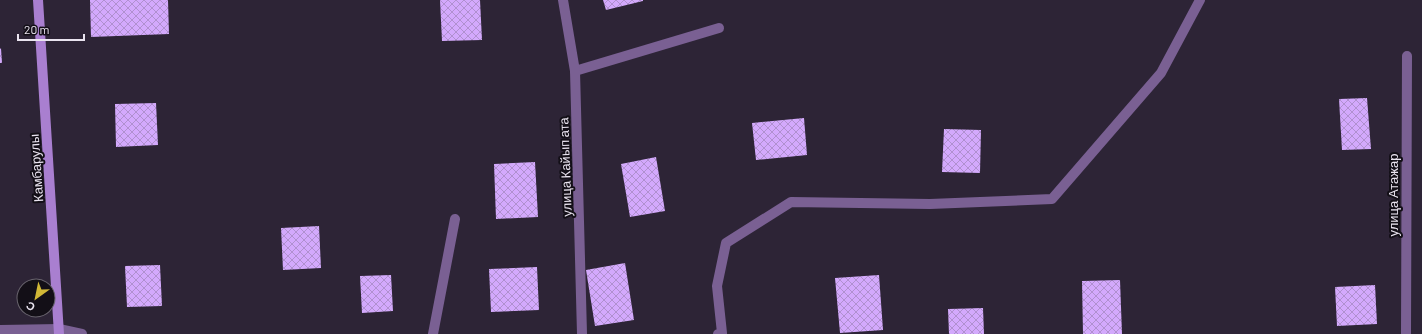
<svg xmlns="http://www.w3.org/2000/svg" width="1422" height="334" viewBox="0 0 1422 334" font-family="Barlow,sans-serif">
  <defs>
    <pattern id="building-cross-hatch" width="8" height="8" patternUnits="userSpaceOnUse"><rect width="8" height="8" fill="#d3a9fc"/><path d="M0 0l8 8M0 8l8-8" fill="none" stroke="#b090cf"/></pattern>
  </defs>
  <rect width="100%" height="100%" fill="#2d2436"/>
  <g fill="url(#building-cross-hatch)">
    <path d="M90,0H168L169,34L91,37Z"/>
    <path d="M440,0H480L482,40L442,41Z"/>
    <path d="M603,0H643V1L606,10Z"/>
    <path d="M1,48L2,63H0V49Z"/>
    <path d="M1367,98L1371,149L1342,150L1339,99Z"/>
    <path d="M156,103L158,145L116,147L115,104Z"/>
    <path d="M804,118L807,155L756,160L752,123Z"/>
    <path d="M944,129L981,130L980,173L942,172Z"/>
    <path d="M656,157L665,211L630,217L621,164Z"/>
    <path d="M535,162L538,217L496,219L494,164Z"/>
    <path d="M319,226L321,268L283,270L281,228Z"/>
    <path d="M625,263L634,320L595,326L586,270Z"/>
    <path d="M160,265L162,306L127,307L125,266Z"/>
    <path d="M537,267L539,310L491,312L489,269Z"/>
    <path d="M391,275L393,311L362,313L360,276Z"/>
    <path d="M879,275L883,330L840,333L835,278Z"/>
    <path d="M1120,280L1122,334H1083L1082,281Z"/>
    <path d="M1375,285L1377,324L1337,326L1335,287Z"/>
    <path d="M983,308L984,334H949L948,309Z"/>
  </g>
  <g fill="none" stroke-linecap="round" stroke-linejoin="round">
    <g stroke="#7a6093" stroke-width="10">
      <path d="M575,71L719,28"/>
      <path d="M433,334L455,219"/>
      <path d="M718,334L722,333L717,286L726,243L791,202L930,204L1052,199L1161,73L1200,0"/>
    </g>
    <g stroke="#7a6093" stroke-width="10">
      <path d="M563,0L575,71L582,334"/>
      <path d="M0,330L59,329L82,334"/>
      <path d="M1406,334L1407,56"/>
    </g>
    <path stroke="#a97fd0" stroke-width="10" d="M38,0L59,334"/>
  </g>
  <g text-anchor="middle" stroke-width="4" stroke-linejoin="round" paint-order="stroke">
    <g font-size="13" fill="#eae4f0" stroke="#130f17">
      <text transform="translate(565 167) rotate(-92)" y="5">улица Кайып ата</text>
      <text transform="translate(36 168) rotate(-94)" y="5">Камбарулы</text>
      <text transform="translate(1393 195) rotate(-90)" y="5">улица Атажар</text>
    </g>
  </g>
  <g transform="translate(36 298) rotate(213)"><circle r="19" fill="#130f17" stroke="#69646e"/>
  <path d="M0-3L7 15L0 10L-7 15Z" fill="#d1b736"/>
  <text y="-6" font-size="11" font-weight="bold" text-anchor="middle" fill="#eae4f0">С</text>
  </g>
  <path d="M18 34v6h66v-6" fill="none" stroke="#eae4f0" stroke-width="2"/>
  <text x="24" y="34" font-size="12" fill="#eae4f0" stroke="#130f17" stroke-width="3" paint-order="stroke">20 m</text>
</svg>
